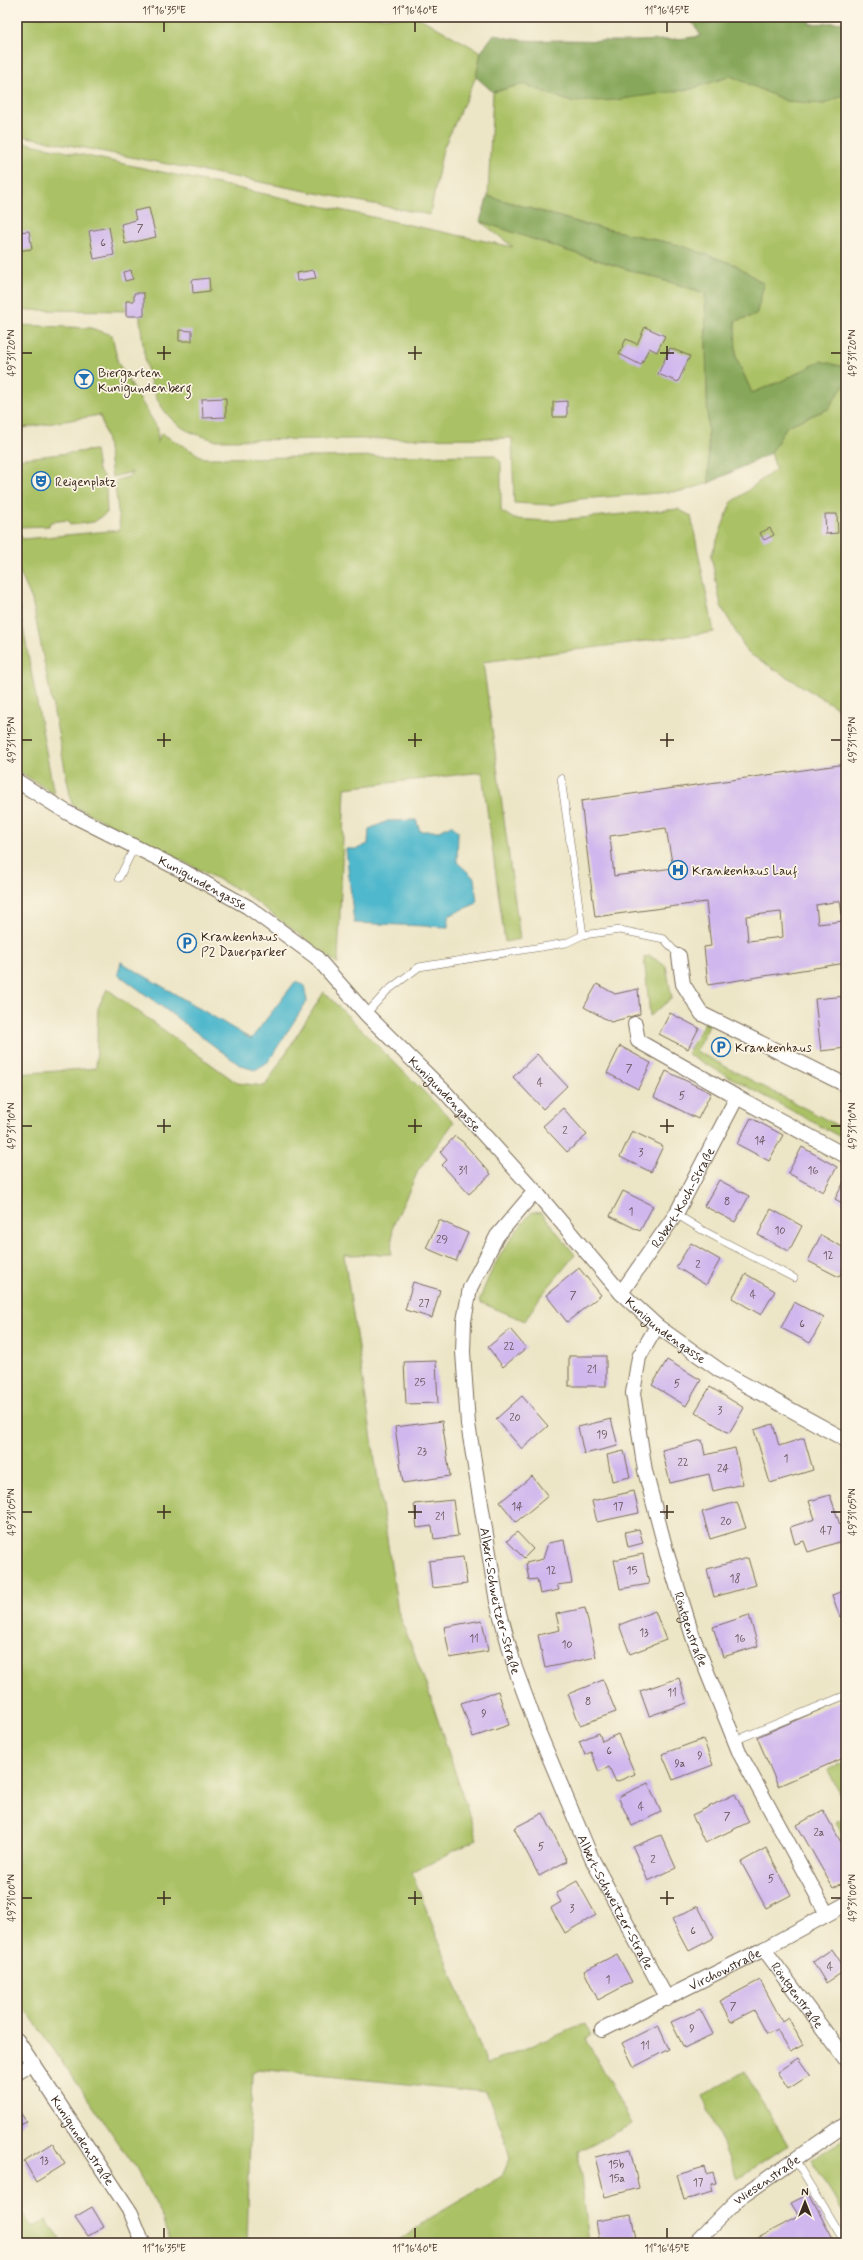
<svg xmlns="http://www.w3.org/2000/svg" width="863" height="2260" viewBox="0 0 863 2260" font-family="Mynerve,sans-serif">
  <rect width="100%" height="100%" fill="#fcf5e5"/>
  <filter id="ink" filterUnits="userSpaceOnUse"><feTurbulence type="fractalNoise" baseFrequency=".025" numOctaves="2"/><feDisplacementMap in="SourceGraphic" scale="8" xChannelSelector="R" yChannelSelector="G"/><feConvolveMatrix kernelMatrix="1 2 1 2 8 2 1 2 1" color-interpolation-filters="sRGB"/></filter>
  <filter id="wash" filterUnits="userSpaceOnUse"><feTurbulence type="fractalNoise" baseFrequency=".012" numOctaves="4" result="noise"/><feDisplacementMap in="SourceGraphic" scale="16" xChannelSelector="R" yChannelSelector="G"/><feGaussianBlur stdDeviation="0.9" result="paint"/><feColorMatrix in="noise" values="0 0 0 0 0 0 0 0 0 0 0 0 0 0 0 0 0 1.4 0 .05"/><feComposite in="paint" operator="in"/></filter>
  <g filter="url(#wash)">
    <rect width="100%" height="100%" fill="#ece5c6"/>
    <g fill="#aac165" stroke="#727642">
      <path d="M17,17H418L481,52L476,77L443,149L430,215L17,135Z"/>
      <path d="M731,76L787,101L824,104L846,94V373L841,366L784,380L752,393L736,357L735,321L756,315L764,284L736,265L679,245L584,224L488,196L493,92L524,84L571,102L691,89Z"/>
      <path d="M17,141L513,247L480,221L568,251L705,293L709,483L684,491L580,499L550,505L514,503L512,438L214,440C203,436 189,433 180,426C145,402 144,349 139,311L17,310Z"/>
      <path d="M17,325L91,328L112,335L118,363L158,429L157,444L161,433L204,458H211L494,455L501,462V511L514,519L549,521L678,509L691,516L714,632L483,662L520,939L505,942L482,772L345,788L338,964L243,892L72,805L32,600L17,566V532L23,539L120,530L115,485L117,480L128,477L133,472L112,477L107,441L100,415L17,429Z"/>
      <path d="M846,382V713L748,653L721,606L711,556L731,503L776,469L771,453L787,426L828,409Z"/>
      <path d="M95,450L98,470L104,477L106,486L107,513L94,522L70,525L68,520L50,522L49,526L17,527V459Z"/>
      <path d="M17,595L54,794L17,770Z"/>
      <path d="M650,956L666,966L672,998L650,1016L644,957Z"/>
      <path d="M107,989L237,1083L265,1086L324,992L454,1122L418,1171L393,1226L391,1254L344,1255L398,1611L427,1687L477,1839L412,1873L487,2064L585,2024L591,2036L586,2039L632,2124L578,2151L589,2243H396L432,2217L502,2176L510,2158L502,2130L486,2092L258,2069L252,2073L247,2243H170L164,2220L134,2165L17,1997V1074L96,1068L98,1008Z"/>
      <path d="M705,1022L710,1023L696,1051L846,1130V1140L687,1054Z"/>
      <path d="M532,1212L542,1213L575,1255L540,1297L525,1321L479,1302C490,1268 508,1239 532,1212Z"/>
      <path d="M846,1762V1806L828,1770Z"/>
      <path d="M846,1816V1841L836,1822Z"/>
      <path d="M744,2071L788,2145L738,2179L702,2096Z"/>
      <path d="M846,2138V2218L811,2160Z"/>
      <path d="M17,2206L33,2228L46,2220L63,2243H17Z"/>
    </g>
    <g fill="#87a75a" stroke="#61683c">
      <path d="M689,17H808L810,24L846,22V94L824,104L786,101L731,76L691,89L616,100L571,102L524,84L493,92L476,77L481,52L494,34C516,43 544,40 567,40C612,41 657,43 701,36Z"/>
      <path d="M488,196L584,224L679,245L736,265L764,284L756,315L735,321L736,357L752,393L784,380L821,361L841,366L846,373V382L828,409L787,426L771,453L709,483L705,293L568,251L480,221Z"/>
    </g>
    <g fill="#4fb8cc" stroke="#457175">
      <path d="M416,820L420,831H440L451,825L458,831L457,862L474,878L477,903L448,916V927L354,923L346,849H357L368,844L369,829L388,821Z"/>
      <path d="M121,962L251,1039L295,982L304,985L307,1001L268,1062L255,1070L241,1066L118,974Z"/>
    </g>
    <g id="blocks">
      <g fill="#d0b8ee" fill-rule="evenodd">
        <path d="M149,208L156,237L125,244L121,224L136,220L134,211Z"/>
        <path d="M109,227L114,255L94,259L89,231Z"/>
        <path d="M29,231L32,249L17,251V232Z"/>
        <path d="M131,270L133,279L125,281L123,272Z"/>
        <path d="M314,270L316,278L297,281L296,273Z"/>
        <path d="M209,278L210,291L193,293L192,280Z"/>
        <path d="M134,293H144V316H126V301H134Z"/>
        <path d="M645,327L665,336L657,352L649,348L641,365L619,354L626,339L637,344Z"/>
        <path d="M179,330L192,331V341H179Z"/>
        <path d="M670,348L690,356L678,382L658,374Z"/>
        <path d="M226,398V417L203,418L202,399Z"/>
        <path d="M567,401V417H553V402Z"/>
        <path d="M825,514H837L838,533L826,534Z"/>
        <path d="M770,528L774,535L764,540L760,533Z"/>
        <path d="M846,764V963L708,985L704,947L711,946L706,902L595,917L581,801ZM666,828L673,868L614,876L610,836ZM840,901L843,921L818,924L816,905ZM781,912L783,937L748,941L746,916Z"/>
        <path d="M597,984L615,994L638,989L640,1014L611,1022L584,1007Z"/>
        <path d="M846,996V1048L821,1051L815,999Z"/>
        <path d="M670,1013L699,1028L688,1049L659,1034Z"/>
        <path d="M620,1046L651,1063L638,1089L607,1073Z"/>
        <path d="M537,1054L567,1086L543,1109L513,1077Z"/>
        <path d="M666,1071L711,1093L698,1119L654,1097Z"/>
        <path d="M563,1108L587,1135L567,1152L543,1126Z"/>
        <path d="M751,1118L783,1135L769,1161L737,1144Z"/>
        <path d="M632,1131L663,1146L651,1172L620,1157Z"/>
        <path d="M455,1136L463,1142L491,1174L469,1194L442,1165L447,1160L440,1152Z"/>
        <path d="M802,1147L837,1167L823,1192L788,1173Z"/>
        <path d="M846,1178V1205L835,1199Z"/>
        <path d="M719,1180L749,1196L735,1222L704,1206Z"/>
        <path d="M623,1191L653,1206L640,1231L610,1216Z"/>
        <path d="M771,1209L802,1226L789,1251L758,1235Z"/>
        <path d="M439,1220L468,1233L456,1261L426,1248Z"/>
        <path d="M821,1235L846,1249V1263L839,1277L808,1261Z"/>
        <path d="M691,1243L720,1260L706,1285L676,1267Z"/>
        <path d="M579,1268L601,1295L567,1322L546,1295Z"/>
        <path d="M746,1274L775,1291L761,1315L732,1298Z"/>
        <path d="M413,1282L440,1290L432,1318L405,1310Z"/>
        <path d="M794,1302L824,1318L810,1343L781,1328Z"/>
        <path d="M510,1329L526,1348L503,1367L488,1347Z"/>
        <rect x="569" y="1356" width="37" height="30"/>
        <path d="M667,1360L701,1380L686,1406L652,1385Z"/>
        <path d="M436,1361L438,1403L406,1404L404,1362Z"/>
        <path d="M710,1387L744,1408L729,1433L695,1412Z"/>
        <path d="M522,1396L548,1426L522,1449L496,1419Z"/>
        <path d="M611,1419L618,1446L584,1454L578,1427Z"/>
        <path d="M442,1421L450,1476L403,1483L395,1427Z"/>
        <path d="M773,1424L779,1446L804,1438L813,1470L770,1483L754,1430Z"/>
        <path d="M702,1440L705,1455L735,1448L743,1484L713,1491L709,1474L670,1483L662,1450Z"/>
        <path d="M624,1451L630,1477L612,1481L607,1455Z"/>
        <path d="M532,1476L548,1496L516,1522L500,1502Z"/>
        <path d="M634,1491L639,1513L597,1522L592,1501Z"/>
        <path d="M830,1495L845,1540L808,1552L804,1541L795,1544L790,1527L815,1519L809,1501Z"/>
        <path d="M453,1500L458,1536L434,1539L432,1526L417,1528L414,1504Z"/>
        <path d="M737,1502L746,1528L710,1539L702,1512Z"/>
        <path d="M639,1529L643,1543L628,1547L625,1532Z"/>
        <path d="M517,1532L533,1549L524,1558L507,1541Z"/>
        <path d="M564,1540L572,1583L557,1585L559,1590L540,1594L537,1579L529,1580L526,1563L543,1559L548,1543Z"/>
        <path d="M643,1554L649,1584L620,1589L614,1560Z"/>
        <path d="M463,1557L467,1584L432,1588L429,1561Z"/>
        <path d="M748,1558L756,1585L714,1597L707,1569Z"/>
        <path d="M846,1590V1615L840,1617L832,1595Z"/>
        <path d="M585,1608L596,1657L545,1668L538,1635L560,1630L556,1614Z"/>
        <path d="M655,1611L666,1640L630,1654L619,1625Z"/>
        <path d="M749,1615L758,1646L723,1657L713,1627Z"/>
        <path d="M482,1620L488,1651L450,1658L444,1627Z"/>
        <path d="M679,1678L687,1703L649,1716L640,1691Z"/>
        <path d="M603,1680L616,1712L580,1725L568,1694Z"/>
        <path d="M498,1691L509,1725L473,1737L461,1703Z"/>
        <path d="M845,1699L846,1757L778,1786L757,1737Z"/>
        <path d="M599,1733L602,1741L618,1734L635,1774L616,1782L609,1767L599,1772L591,1752L585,1755L579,1741Z"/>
        <path d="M703,1739L713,1765L673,1780L662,1754Z"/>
        <path d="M648,1783L661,1812L632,1826L618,1797Z"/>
        <path d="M735,1794L749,1822L705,1843L692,1815Z"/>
        <path d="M823,1810L846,1851V1881L833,1888L797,1825Z"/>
        <path d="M543,1813L567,1861L539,1876L514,1828Z"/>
        <path d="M661,1835L676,1868L648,1881L633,1847Z"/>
        <path d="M766,1848L791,1895L766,1908L741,1862Z"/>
        <path d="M577,1881L596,1915L565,1933L551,1908L561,1902L556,1893Z"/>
        <path d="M698,1906L714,1938L689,1951L672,1919Z"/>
        <path d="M832,1949L846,1970L826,1983L813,1962Z"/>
        <path d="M617,1954L632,1982L598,2000L584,1971Z"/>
        <path d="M760,1980L782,2021L788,2017L803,2045L790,2052L777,2029L767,2034L754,2010L731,2022L720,2001Z"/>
        <path d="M700,2009L713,2034L684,2048L671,2022Z"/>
        <path d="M658,2025L669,2049L634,2067L622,2043Z"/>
        <path d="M798,2058L810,2075L788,2089L777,2072Z"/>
        <path d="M17,2108L26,2121L17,2127Z"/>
        <path d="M52,2143L65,2164L36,2182L24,2161Z"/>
        <path d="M630,2149L639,2188L605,2197L595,2157Z"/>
        <path d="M704,2167L706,2174L713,2172L716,2183L711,2184L713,2192L684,2200L677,2175Z"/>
        <path d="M809,2194L835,2243H749L799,2216L791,2203Z"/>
        <path d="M92,2207L104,2227L88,2236L75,2217Z"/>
        <path d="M631,2215L637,2243H600L596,2221Z"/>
      </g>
    </g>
  </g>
  <g filter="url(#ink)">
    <use href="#blocks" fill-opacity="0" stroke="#796b59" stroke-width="1"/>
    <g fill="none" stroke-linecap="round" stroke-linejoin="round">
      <g stroke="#796b59" stroke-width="8">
        <g id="lane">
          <path d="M561,778L583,935"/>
          <path d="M119,878L135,846"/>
          <path d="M366,1014L387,991L419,967L566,943L583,935L620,930L664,939L679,956"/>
          <path d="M676,1214L702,1230L794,1278"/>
          <path d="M734,1741L846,1695"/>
          <path d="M795,2160L845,2243"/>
        </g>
      </g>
      <g stroke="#796b59" stroke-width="16">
        <g id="street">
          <path id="s1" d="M17,781L68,813L185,872L248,907L316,957L366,1014L445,1092L535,1191L621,1293L657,1326L722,1372L846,1440"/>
          <path d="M679,956L683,984L702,1014L846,1085"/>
          <path d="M635,1024L638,1041L737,1097"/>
          <path id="s2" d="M535,1191L497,1236L470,1288L464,1321L463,1352L468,1424L497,1602L515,1668L539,1733L592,1859L667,1999"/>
          <path id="s3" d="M621,1293L676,1214L737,1097L846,1156"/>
          <path id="s4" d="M657,1326L639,1357L633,1393L645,1471L667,1554L693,1637L740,1754L827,1914"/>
          <path id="s5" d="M764,1949L846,2060"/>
          <path id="s6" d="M602,2030L764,1949L846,1904"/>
          <path id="s7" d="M17,2040L131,2213L143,2243"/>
          <path d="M17,2073L33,2063"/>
          <path id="s8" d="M695,2243L738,2199L846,2124"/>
        </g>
      </g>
      <use href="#lane" stroke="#fff" stroke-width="7"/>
      <use href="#street" stroke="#fff" stroke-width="14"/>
    </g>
  </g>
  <path fill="none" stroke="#3b2a1e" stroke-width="1.5" d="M164,22V32M415,22V32M667,22V32M164,346V360M415,346V360M667,346V360M22,353H32M157,353H171M408,353H422M660,353H674M831,353H841M164,733V747M415,733V747M667,733V747M22,740H32M157,740H171M408,740H422M660,740H674M831,740H841M164,1119V1133M415,1119V1133M667,1119V1133M22,1126H32M157,1126H171M408,1126H422M660,1126H674M831,1126H841M164,1505V1519M415,1505V1519M667,1505V1519M22,1512H32M157,1512H171M408,1512H422M660,1512H674M831,1512H841M164,1891V1905M415,1891V1905M667,1891V1905M22,1898H32M157,1898H171M408,1898H422M660,1898H674M831,1898H841M164,2228V2238M415,2228V2238M667,2228V2238"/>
  <defs>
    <g id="bar-ring" transform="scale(1)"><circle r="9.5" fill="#fcf5e5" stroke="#1f6fb2" stroke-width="1.5"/><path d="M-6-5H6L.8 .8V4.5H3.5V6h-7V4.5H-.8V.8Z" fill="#1f6fb2"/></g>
    <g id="theatre-ring" transform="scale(1)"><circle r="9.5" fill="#fcf5e5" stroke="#1f6fb2" stroke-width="1.5"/><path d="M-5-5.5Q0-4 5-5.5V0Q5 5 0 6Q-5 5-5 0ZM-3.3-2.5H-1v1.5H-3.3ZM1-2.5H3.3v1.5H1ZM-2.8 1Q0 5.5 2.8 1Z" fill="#1f6fb2"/></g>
    <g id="hospital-ring" transform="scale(1)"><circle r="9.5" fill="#fcf5e5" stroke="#1f6fb2" stroke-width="1.5"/><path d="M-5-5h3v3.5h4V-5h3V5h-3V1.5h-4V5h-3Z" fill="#1f6fb2"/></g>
    <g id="parking-ring" transform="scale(1)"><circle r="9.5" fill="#fcf5e5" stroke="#1f6fb2" stroke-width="1.5"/><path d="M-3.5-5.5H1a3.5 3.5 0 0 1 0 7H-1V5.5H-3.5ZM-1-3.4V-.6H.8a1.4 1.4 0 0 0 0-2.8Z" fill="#1f6fb2"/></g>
  </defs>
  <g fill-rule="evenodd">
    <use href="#bar-ring" x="84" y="379"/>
    <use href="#theatre-ring" x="41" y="481"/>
    <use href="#hospital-ring" x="678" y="870"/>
    <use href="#parking-ring" x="187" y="943"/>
    <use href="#parking-ring" x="721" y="1047"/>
  </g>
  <g text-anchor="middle" stroke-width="3.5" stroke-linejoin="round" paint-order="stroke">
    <g font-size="11" fill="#604e52">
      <text x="140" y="232">7</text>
      <text x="103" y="246">6</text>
      <text x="629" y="1072">7</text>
      <text x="540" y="1086">4</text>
      <text x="682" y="1099">5</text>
      <text x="565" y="1134">2</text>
      <text x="760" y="1144">14</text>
      <text x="641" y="1156">3</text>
      <text x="463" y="1174">31</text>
      <text x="813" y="1174">16</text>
      <text x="727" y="1205">8</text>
      <text x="631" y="1215">1</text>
      <text x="780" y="1234">10</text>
      <text x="442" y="1243">29</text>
      <text x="828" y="1259">12</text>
      <text x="698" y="1268">2</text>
      <text x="753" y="1298">4</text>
      <text x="573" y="1299">7</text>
      <text x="424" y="1307">27</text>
      <text x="802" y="1327">6</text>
      <text x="509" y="1350">22</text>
      <text x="592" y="1373">21</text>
      <text x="420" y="1386">25</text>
      <text x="677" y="1387">5</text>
      <text x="720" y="1414">3</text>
      <text x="515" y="1421">20</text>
      <text x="602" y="1438">19</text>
      <text x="422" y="1455">23</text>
      <text x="786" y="1462">1</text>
      <text x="683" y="1466">22</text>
      <text x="723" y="1472">24</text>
      <text x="517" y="1510">14</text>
      <text x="618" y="1510">17</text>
      <text x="440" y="1520">21</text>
      <text x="726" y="1525">20</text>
      <text x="826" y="1534">47</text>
      <text x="551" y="1574">12</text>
      <text x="632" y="1574">15</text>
      <text x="735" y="1582">18</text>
      <text x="644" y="1636">13</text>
      <text x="474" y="1642">11</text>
      <text x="740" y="1642">16</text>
      <text x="567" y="1648">10</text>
      <text x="672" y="1696">11</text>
      <text x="588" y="1705">8</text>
      <text x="484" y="1717">9</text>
      <text x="609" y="1754">6</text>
      <text x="700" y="1759">9</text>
      <text x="680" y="1767">9a</text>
      <text x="641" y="1810">4</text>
      <text x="727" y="1820">7</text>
      <text x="819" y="1836">2a</text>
      <text x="541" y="1850">5</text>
      <text x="653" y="1863">2</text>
      <text x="771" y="1882">5</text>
      <text x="572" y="1912">3</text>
      <text x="693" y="1934">6</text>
      <text x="830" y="1970">4</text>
      <text x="608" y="1983">1</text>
      <text x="733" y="2010">7</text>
      <text x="692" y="2032">9</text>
      <text x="645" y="2049">11</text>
      <text x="44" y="2164">13</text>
      <text x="616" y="2168">15b</text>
      <text x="617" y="2182">15a</text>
      <text x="698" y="2186">17</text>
    </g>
    <g font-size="13" fill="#3b2a1e" stroke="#fcf5e5" text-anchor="start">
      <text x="98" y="377">Biergarten<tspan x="98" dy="15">Kunigundenberg</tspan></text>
      <text x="55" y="486">Reigenplatz</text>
      <text x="692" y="875">Krankenhaus Lauf</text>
      <text x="201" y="941">Krankenhaus<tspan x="201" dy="15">P2 Dauerparker</tspan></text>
      <text x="735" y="1052">Krankenhaus</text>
    </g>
    <g font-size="13" fill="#3b2a1e" stroke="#fcf5e5">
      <text dy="5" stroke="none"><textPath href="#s1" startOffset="212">Kunigundengasse</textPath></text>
      <text dy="5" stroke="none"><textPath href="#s1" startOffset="536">Kunigundengasse</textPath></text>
      <text dy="5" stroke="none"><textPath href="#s3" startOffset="114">Robert-Koch-Straße</textPath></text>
      <text dy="5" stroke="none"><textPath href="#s1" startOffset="860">Kunigundengasse</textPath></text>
      <text dy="5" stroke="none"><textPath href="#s2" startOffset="434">Albert-Schweitzer-Straße</textPath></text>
      <text dy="5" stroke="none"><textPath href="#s4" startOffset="316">Röntgenstraße</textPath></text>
      <text dy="5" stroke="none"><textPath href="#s2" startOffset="758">Albert-Schweitzer-Straße</textPath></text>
      <text dy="5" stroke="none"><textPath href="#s6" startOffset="137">Virchowstraße</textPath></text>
      <text dy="5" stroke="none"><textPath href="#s5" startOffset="57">Röntgenstraße</textPath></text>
      <text dy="5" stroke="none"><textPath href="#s7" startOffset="120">Kunigundenstraße</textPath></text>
      <text dy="5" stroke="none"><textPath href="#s8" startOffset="96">Wiesenstraße</textPath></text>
    </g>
  </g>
  <rect width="863" height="2260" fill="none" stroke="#fcf5e5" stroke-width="44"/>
  <g transform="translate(805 2202)" stroke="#fcf5e5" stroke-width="3" paint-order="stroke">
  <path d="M0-3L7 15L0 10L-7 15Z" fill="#3b2a1e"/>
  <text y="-6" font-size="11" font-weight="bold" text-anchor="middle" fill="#3b2a1e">N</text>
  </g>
  <rect x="22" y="22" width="819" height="2216" fill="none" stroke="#3b2a1e" stroke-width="1.5"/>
  <g font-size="10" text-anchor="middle" fill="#3b2a1e">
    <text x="164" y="14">11°16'35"E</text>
    <text x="415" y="14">11°16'40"E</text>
    <text x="667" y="14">11°16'45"E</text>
    <text transform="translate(11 353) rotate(-90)" y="4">49°31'20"N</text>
    <text transform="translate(852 353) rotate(-90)" y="4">49°31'20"N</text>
    <text transform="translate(11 740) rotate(-90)" y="4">49°31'15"N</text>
    <text transform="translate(852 740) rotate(-90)" y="4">49°31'15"N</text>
    <text transform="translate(11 1126) rotate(-90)" y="4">49°31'10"N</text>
    <text transform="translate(852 1126) rotate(-90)" y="4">49°31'10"N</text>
    <text transform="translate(11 1512) rotate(-90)" y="4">49°31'05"N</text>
    <text transform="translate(852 1512) rotate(-90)" y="4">49°31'05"N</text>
    <text transform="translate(11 1898) rotate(-90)" y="4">49°31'00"N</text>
    <text transform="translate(852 1898) rotate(-90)" y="4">49°31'00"N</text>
    <text x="164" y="2252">11°16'35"E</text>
    <text x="415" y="2252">11°16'40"E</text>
    <text x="667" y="2252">11°16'45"E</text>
  </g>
</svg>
